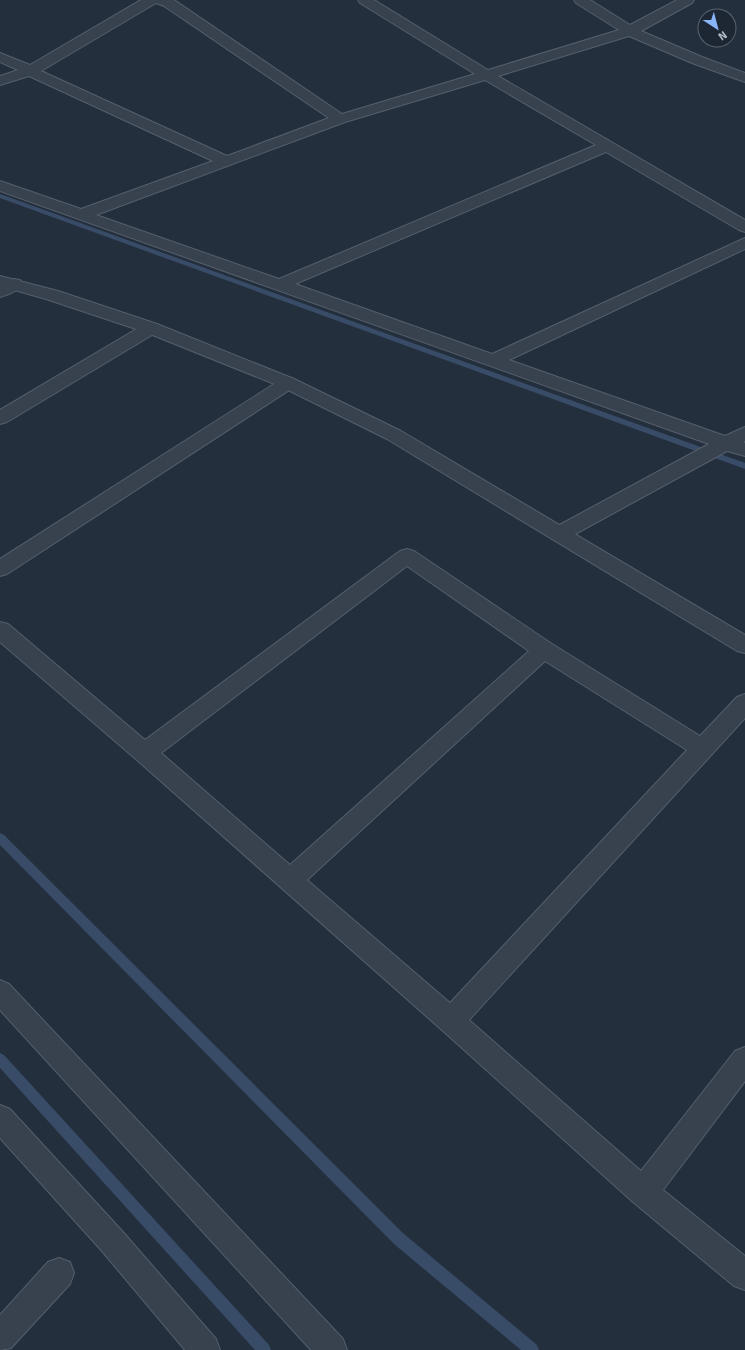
<svg xmlns="http://www.w3.org/2000/svg" width="745" height="1350" viewBox="0 0 745 1350" font-family="Signika,sans-serif">
  <rect width="100%" height="100%" fill="#242f3e"/>
  <g fill="none" stroke-linecap="round" stroke-linejoin="round">
    <g fill="#394c67" fill-rule="evenodd">
      <path d="M0,194L745,463V469L0,198Z"/>
      <path d="M0,833L4,835L404,1234L537,1345L539,1350H521L394,1244L0,845Z"/>
      <path d="M0,1053L4,1055L269,1345L271,1350H255L0,1068Z"/>
    </g>
    <g stroke="#565f6c" stroke-width="2">
      <g id="minor">
        <path d="M141,0H174L342,114L475,74L360,3L358,0H374L488,70L619,30L576,3L574,0H590L630,25L677,0H694L692,3L641,31L702,57L745,73V82L692,63L629,36L498,76L745,220V232L739,230L606,152L295,284L492,354L745,238V249L509,360L725,436L745,427V441L743,442L745,443V456L727,451L566,539L559,541L552,539L549,534L552,529L709,444L0,191V181L81,209L213,161L29,76L0,85V76L18,70L0,62V53L30,65ZM156,3L164,6L329,118L227,156L41,71ZM485,80L596,145L279,279L96,215L345,122Z"/>
        <path d="M14,279L20,280L22,284C18,291 8,295 0,297V285Z"/>
        <path d="M151,323L157,324L160,328L157,332L7,422L0,424V410L145,324Z"/>
        <path d="M288,377L294,379L297,383L294,387L7,574L0,576V559L282,379Z"/>
        <path d="M407,549L414,551L552,644L700,736L737,697L745,694V718L469,1020L641,1171L735,1051L745,1047V1081L663,1190L745,1256V1290L734,1286L633,1202L442,1030L137,760L0,642V622L8,624L145,740L400,551ZM407,566L529,651L290,865L161,753ZM545,661L687,750L450,1003L307,880Z"/>
        <path d="M0,980L9,984L343,1339L347,1350H311L0,1010Z"/>
        <path d="M0,1105L10,1109L122,1231L216,1339L220,1350H185L102,1251L0,1138Z"/>
        <path d="M59,1258L70,1262L74,1273L70,1284L11,1348L0,1350V1315L48,1262Z"/>
      </g>
    </g>
    <g stroke="#565f6c" stroke-width="2">
      <path id="tertiary" d="M0,276L58,291L157,324L294,379L401,431L745,635V653L737,651L387,439L282,387L145,332L46,299L0,286Z"/>
    </g>
    <use href="#minor" fill="#38414e" fill-rule="evenodd"/>
    <use href="#tertiary" fill="#38414e" fill-rule="evenodd"/>
  </g>
  <g transform="translate(717 28) rotate(144)"><circle r="19" fill="#1d2633" stroke="#59626f"/>
  <path d="M0-3L7 15L0 10L-7 15Z" fill="#8ab4f8"/>
  <text y="-6" font-size="11" font-weight="bold" text-anchor="middle" fill="#b4bcc9">N</text>
  </g>
</svg>
